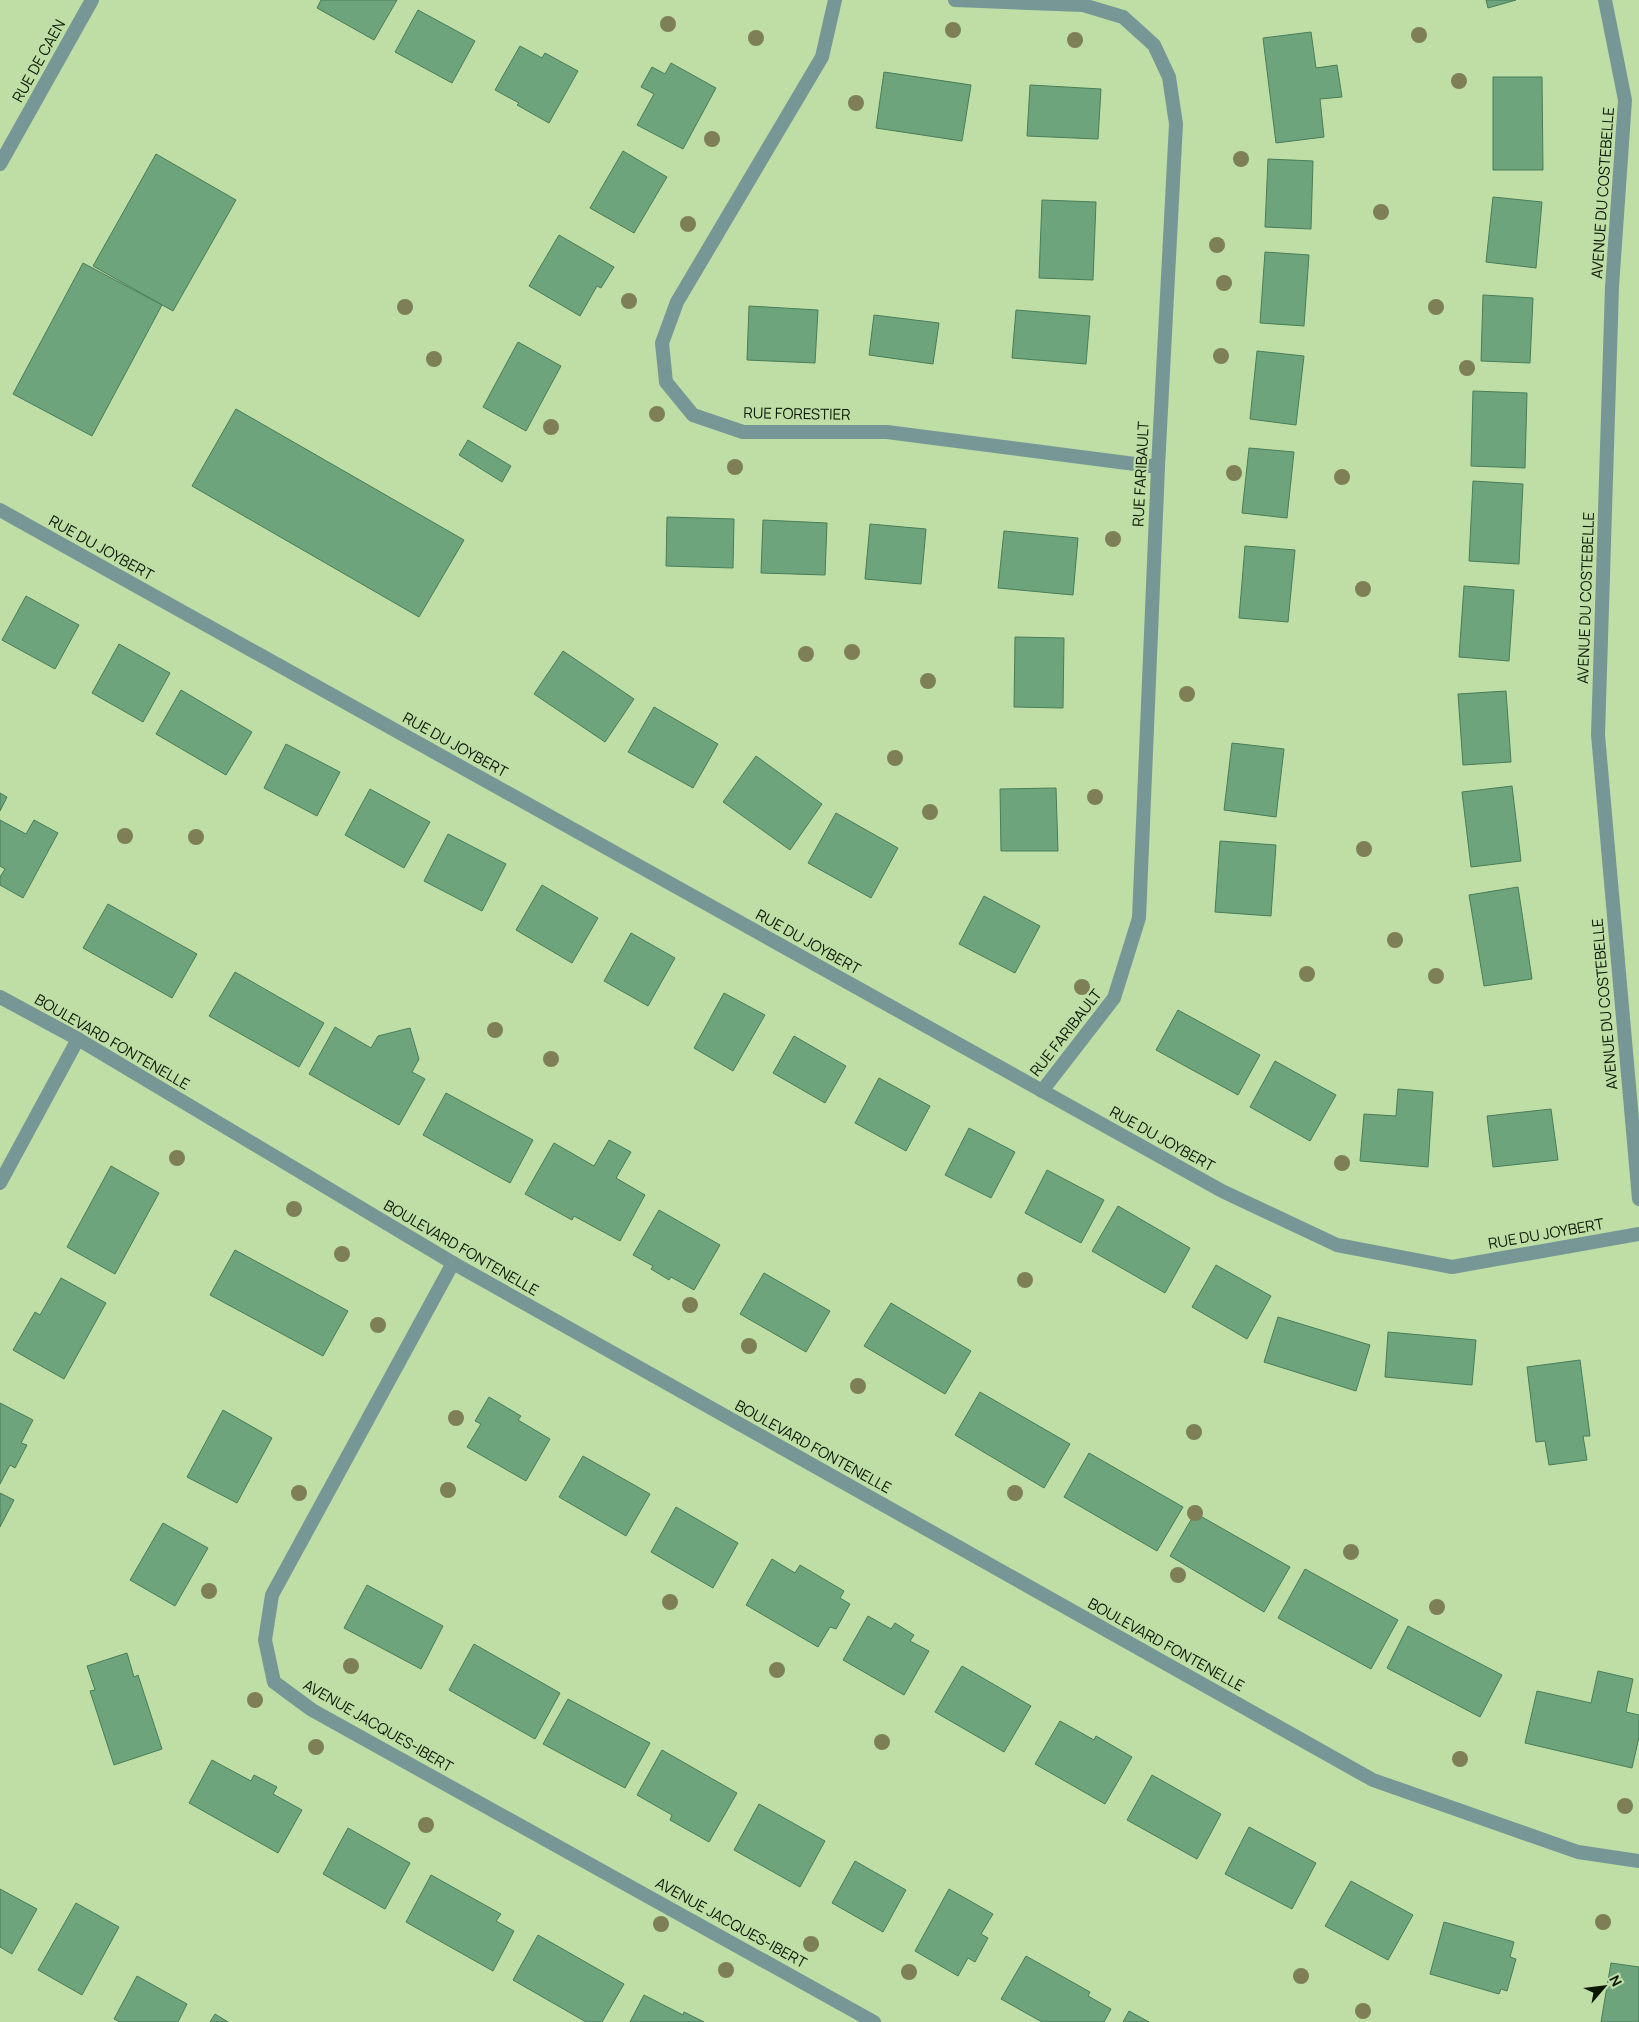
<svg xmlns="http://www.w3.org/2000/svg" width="1639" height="2022" viewBox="0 0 1639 2022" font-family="Manrope,sans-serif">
  <rect width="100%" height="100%" fill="#bedea6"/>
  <g fill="#6ea47c" stroke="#497d58">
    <path d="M321,0H397L374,40L317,8Z"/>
    <path d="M1486,0H1516L1488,8Z"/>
    <path d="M418,10L475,41L452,83L395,52Z"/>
    <path d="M1311,32L1316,68L1337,65L1342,97L1320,99L1324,137L1276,143L1263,38Z"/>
    <path d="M520,46L542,58L545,53L578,71L549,123L517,105L519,103L495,90Z"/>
    <path d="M671,63L716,88L683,149L637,125L654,94L641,87L652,67L665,74Z"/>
    <path d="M884,72L971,85L962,141L876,128Z"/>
    <path d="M1493,77H1542L1543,170H1493Z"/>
    <path d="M1030,85L1101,89L1098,139L1027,136Z"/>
    <path d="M623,151L667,177L634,233L590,208Z"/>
    <path d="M156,154L236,200L173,311L93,266Z"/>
    <path d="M1268,159L1313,161L1311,229L1265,227Z"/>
    <path d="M1493,197L1542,202L1536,268L1486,262Z"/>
    <path d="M1042,200L1096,202L1093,280L1039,278Z"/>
    <path d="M559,235L614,267L601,288L597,286L580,316L529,286Z"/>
    <path d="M1265,252L1309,255L1304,326L1260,323Z"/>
    <path d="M83,263L162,305L92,436L13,394Z"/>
    <path d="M1483,295L1533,298L1530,363L1481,361Z"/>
    <path d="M749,306L818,310L815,363L747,360Z"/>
    <path d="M1016,310L1090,316L1086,364L1012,358Z"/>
    <path d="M874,315L939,323L933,364L869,355Z"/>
    <path d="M518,342L561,366L526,431L483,407Z"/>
    <path d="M1257,351L1304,356L1296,425L1250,419Z"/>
    <path d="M1473,391L1527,393L1525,468L1471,466Z"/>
    <path d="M236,409L464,540L419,617L192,486Z"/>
    <path d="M468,440L511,466L502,482L459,455Z"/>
    <path d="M1249,448L1294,452L1287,518L1242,513Z"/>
    <path d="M1473,481L1523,484L1519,564L1469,561Z"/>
    <path d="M667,517L734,519L733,568L666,566Z"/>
    <path d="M763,520L827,523L825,575L761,573Z"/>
    <path d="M870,524L926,529L921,584L865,579Z"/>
    <path d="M1004,531L1078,538L1073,595L998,588Z"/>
    <path d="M1245,546L1295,550L1288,622L1239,618Z"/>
    <path d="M1464,586L1514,590L1509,661L1459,657Z"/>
    <path d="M26,596L79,625L55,669L2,640Z"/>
    <path d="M1015,637L1064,638L1063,708L1014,707Z"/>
    <path d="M119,644L170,673L143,722L92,693Z"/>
    <path d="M563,651L634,699L605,742L534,694Z"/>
    <path d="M181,690L252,732L226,775L156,734Z"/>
    <path d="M1506,691L1511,762L1463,765L1458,694Z"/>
    <path d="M654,707L718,744L693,788L628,752Z"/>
    <path d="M1232,743L1284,749L1276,817L1224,810Z"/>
    <path d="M286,744L340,772L317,816L264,788Z"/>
    <path d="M756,756L822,804L790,850L723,802Z"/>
    <path d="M1512,786L1521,861L1471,867L1462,792Z"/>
    <path d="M1056,788L1058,851H1001L1000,789Z"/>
    <path d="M370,789L430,822L404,868L345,835Z"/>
    <path d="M0,793L7,797L0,811Z"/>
    <path d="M836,813L898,848L871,898L808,863Z"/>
    <path d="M0,820L26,834L34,820L58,833L23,898L0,885V877L5,869L0,866Z"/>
    <path d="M448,834L506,864L482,911L424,881Z"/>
    <path d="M1220,841L1276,845L1271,916L1215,912Z"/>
    <path d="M542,885L598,918L572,963L516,930Z"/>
    <path d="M1518,887L1532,979L1484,986L1469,895Z"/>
    <path d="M984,896L1040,926L1015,973L959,944Z"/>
    <path d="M108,904L197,954L172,998L83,948Z"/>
    <path d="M631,933L675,958L648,1006L604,981Z"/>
    <path d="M235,972L324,1023L299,1067L209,1016Z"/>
    <path d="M724,993L765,1015L733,1071L694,1048Z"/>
    <path d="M1178,1010L1260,1055L1238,1095L1156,1050Z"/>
    <path d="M335,1027L371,1048L378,1036L410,1028L419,1059L412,1072L425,1079L399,1125L309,1074Z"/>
    <path d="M794,1036L846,1066L825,1103L773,1073Z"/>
    <path d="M1275,1061L1336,1095L1310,1141L1250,1107Z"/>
    <path d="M879,1078L930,1106L906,1151L855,1123Z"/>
    <path d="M1398,1089L1433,1092L1428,1167L1360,1161L1364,1114L1396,1116Z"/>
    <path d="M446,1093L533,1140L510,1183L423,1135Z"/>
    <path d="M1551,1109L1558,1160L1493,1167L1487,1116Z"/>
    <path d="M969,1128L1015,1152L991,1198L945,1175Z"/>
    <path d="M609,1140L631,1152L616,1178L645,1195L620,1241L574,1216L572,1220L525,1194L554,1143L594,1166Z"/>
    <path d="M111,1166L159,1193L115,1274L67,1247Z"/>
    <path d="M1047,1170L1104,1200L1081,1243L1025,1213Z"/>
    <path d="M1118,1206L1190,1248L1165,1293L1092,1251Z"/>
    <path d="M659,1210L720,1245L694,1290L671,1277L669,1280L651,1269L653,1266L633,1255Z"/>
    <path d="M235,1250L348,1311L323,1356L210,1295Z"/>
    <path d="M1216,1265L1271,1296L1247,1339L1192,1307Z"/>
    <path d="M764,1273L830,1311L806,1352L740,1314Z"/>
    <path d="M61,1278L106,1303L64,1379L13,1350L35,1312L40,1315Z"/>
    <path d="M891,1303L971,1351L945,1394L864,1346Z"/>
    <path d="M1278,1317L1370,1345L1356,1391L1264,1362Z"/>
    <path d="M1388,1332L1476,1340L1472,1385L1385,1377Z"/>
    <path d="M1580,1360L1590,1436H1583L1587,1460L1549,1465L1545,1441L1536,1442L1527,1367Z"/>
    <path d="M980,1392L1070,1444L1044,1488L955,1435Z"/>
    <path d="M489,1397L521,1416L518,1420L550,1439L526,1481L467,1447L481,1424L475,1421Z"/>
    <path d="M0,1403L33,1420L21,1443L27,1445L15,1468L10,1465L0,1484Z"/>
    <path d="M223,1410L272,1438L237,1503L187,1477Z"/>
    <path d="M1089,1453L1183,1507L1157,1551L1064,1497Z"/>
    <path d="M583,1456L650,1494L626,1536L559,1497Z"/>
    <path d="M0,1493L14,1500L0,1527Z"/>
    <path d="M676,1507L738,1543L713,1588L651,1552Z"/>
    <path d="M1195,1513L1290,1567L1264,1612L1170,1556Z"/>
    <path d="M163,1523L208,1548L175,1606L130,1580Z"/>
    <path d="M772,1559L795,1573L800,1565L844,1591L840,1598L850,1604L836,1629L830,1627L818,1647L746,1605Z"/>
    <path d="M1305,1569L1398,1620L1371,1669L1278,1618Z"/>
    <path d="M367,1585L443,1626L421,1669L344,1628Z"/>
    <path d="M868,1616L891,1629L895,1623L914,1635L910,1641L929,1651L904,1695L843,1660Z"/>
    <path d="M1408,1626L1502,1675L1480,1717L1387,1668Z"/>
    <path d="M474,1644L560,1693L535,1739L449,1690Z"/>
    <path d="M127,1653L134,1677L138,1675L162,1749L114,1765L90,1691L95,1690L87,1666Z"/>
    <path d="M962,1666L1031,1706L1004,1752L935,1712Z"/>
    <path d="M1598,1671L1633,1679L1626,1712L1639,1715V1737L1632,1768L1525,1743L1537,1691L1591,1703Z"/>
    <path d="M568,1699L650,1743L625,1788L543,1744Z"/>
    <path d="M1060,1721L1094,1740L1096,1736L1132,1757L1105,1804L1035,1764Z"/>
    <path d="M662,1750L737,1793L709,1842L670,1820L672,1815L637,1795Z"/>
    <path d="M212,1760L251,1781L254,1775L277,1787L273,1794L302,1810L278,1853L189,1803Z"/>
    <path d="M1152,1775L1221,1814L1197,1859L1127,1820Z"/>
    <path d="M759,1804L825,1841L800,1887L734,1850Z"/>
    <path d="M1249,1827L1316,1863L1292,1909L1225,1874Z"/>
    <path d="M348,1828L410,1863L385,1909L323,1874Z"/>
    <path d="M855,1861L906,1890L883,1932L832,1903Z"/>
    <path d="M431,1875L501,1914L496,1921L514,1931L493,1971L406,1922Z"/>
    <path d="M1351,1881L1413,1915L1388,1960L1325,1926Z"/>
    <path d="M0,1889L37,1909L12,1954L0,1947Z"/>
    <path d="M949,1889L993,1914L981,1934L988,1938L975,1962L968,1958L958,1976L915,1951Z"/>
    <path d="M76,1903L119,1927L82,1995L38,1970Z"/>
    <path d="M1444,1922L1514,1942L1510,1957L1516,1959L1507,1991L1501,1989L1499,1994L1430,1974Z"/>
    <path d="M538,1935L624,1984L602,2022H586L513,1980Z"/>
    <path d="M1026,1956L1090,1992L1088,1996L1111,2009L1104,2022H1042L1001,1999Z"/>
    <path d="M1611,1963L1639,1967V2022H1601Z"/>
    <path d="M137,1976L187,2004L178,2022H120L114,2019Z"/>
    <path d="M644,1995L683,2015L684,2012L704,2022H630Z"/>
    <path d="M1129,2011L1149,2022H1123Z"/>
    <path d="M215,2014L228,2022H210Z"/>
  </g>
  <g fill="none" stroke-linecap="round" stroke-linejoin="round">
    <g stroke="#779796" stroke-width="14">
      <path d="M835,0L822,57L677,302L662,343L666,382L693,415L743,432H887L1158,467"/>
      <path d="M955,0L1083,5L1123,17L1154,45L1169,77L1176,124L1158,467L1139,918L1114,998L1042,1091"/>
      <path d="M1605,0L1625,100L1612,287L1598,735L1639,1199"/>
      <path d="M0,164L92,0"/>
      <path d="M0,510L1222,1191L1337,1245L1452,1267L1639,1234"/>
      <path d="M0,997L78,1039L453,1263L1373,1780L1578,1852L1639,1861"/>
      <path d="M0,1183L78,1039"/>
      <path d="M453,1263L272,1595L265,1640L274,1682L312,1710L874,2022"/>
    </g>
  </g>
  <g fill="#7e7f56">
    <circle cx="668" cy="24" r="8"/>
    <circle cx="953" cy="30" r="8"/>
    <circle cx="1419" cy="35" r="8"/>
    <circle cx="756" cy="38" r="8"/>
    <circle cx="1075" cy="40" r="8"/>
    <circle cx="1459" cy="81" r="8"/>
    <circle cx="856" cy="103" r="8"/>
    <circle cx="712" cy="139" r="8"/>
    <circle cx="1241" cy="159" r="8"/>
    <circle cx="1381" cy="212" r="8"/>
    <circle cx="688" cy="224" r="8"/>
    <circle cx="1217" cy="245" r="8"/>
    <circle cx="1224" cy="283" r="8"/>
    <circle cx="629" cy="301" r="8"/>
    <circle cx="405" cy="307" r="8"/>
    <circle cx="1436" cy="307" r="8"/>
    <circle cx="1221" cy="356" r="8"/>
    <circle cx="434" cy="359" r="8"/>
    <circle cx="1467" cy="368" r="8"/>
    <circle cx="657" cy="414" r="8"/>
    <circle cx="551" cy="427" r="8"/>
    <circle cx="735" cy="467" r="8"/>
    <circle cx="1234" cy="473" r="8"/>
    <circle cx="1342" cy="477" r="8"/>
    <circle cx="1113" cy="539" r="8"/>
    <circle cx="1363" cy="589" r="8"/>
    <circle cx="852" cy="652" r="8"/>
    <circle cx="806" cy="654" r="8"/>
    <circle cx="928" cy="681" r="8"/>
    <circle cx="1187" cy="694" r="8"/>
    <circle cx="895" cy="758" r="8"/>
    <circle cx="1095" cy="797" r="8"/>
    <circle cx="930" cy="812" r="8"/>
    <circle cx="125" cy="836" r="8"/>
    <circle cx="196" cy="837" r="8"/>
    <circle cx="1364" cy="849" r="8"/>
    <circle cx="1395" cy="940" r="8"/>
    <circle cx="1307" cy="974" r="8"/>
    <circle cx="1436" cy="976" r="8"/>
    <circle cx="1082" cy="987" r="8"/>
    <circle cx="495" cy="1030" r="8"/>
    <circle cx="551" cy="1059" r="8"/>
    <circle cx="177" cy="1158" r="8"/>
    <circle cx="1342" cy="1163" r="8"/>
    <circle cx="294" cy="1209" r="8"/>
    <circle cx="342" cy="1254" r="8"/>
    <circle cx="1025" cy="1280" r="8"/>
    <circle cx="690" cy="1305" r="8"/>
    <circle cx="378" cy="1325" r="8"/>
    <circle cx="749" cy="1346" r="8"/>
    <circle cx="858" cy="1386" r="8"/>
    <circle cx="456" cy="1418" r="8"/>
    <circle cx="1194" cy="1432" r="8"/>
    <circle cx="448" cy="1490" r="8"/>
    <circle cx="299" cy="1493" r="8"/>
    <circle cx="1015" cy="1493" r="8"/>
    <circle cx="1195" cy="1513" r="8"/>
    <circle cx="1351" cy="1552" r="8"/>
    <circle cx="1178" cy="1575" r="8"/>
    <circle cx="209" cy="1591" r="8"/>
    <circle cx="670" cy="1602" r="8"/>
    <circle cx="1437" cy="1607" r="8"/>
    <circle cx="351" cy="1666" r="8"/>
    <circle cx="777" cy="1670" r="8"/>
    <circle cx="255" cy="1700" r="8"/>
    <circle cx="882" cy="1742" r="8"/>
    <circle cx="316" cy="1747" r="8"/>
    <circle cx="1460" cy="1759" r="8"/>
    <circle cx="1625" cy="1806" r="8"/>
    <circle cx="426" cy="1825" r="8"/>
    <circle cx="1603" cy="1922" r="8"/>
    <circle cx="661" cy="1924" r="8"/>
    <circle cx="811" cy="1944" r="8"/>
    <circle cx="726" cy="1970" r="8"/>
    <circle cx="909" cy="1972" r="8"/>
    <circle cx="1301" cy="1976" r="8"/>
    <circle cx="1363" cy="2011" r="8"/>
  </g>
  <g text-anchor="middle" stroke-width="4.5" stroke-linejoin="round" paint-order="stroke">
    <g font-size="15" fill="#0b1603" stroke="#bedea6">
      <text transform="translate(39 61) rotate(-61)" y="5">RUE DE CAEN</text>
      <text transform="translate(1603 193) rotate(-86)" y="5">AVENUE DU COSTEBELLE</text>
      <text transform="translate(797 414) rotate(1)" y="5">RUE FORESTIER</text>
      <text transform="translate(1141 474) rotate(-87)" y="5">RUE FARIBAULT</text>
      <text transform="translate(101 548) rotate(29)" y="5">RUE DU JOYBERT</text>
      <text transform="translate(1586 598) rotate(-88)" y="5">AVENUE DU COSTEBELLE</text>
      <text transform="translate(455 745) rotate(29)" y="5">RUE DU JOYBERT</text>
      <text transform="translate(808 942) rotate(29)" y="5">RUE DU JOYBERT</text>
      <text transform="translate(1605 1004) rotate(-95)" y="5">AVENUE DU COSTEBELLE</text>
      <text transform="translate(1066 1033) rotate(-52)" y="5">RUE FARIBAULT</text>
      <text transform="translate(112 1042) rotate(30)" y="5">BOULEVARD FONTENELLE</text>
      <text transform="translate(1162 1139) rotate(29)" y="5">RUE DU JOYBERT</text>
      <text transform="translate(1546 1234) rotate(-10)" y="5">RUE DU JOYBERT</text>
      <text transform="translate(461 1248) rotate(30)" y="5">BOULEVARD FONTENELLE</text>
      <text transform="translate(813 1447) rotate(29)" y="5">BOULEVARD FONTENELLE</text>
      <text transform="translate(1166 1645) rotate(29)" y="5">BOULEVARD FONTENELLE</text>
      <text transform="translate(378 1726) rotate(30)" y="5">AVENUE JACQUES-IBERT</text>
      <text transform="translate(731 1923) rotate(29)" y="5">AVENUE JACQUES-IBERT</text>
    </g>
  </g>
  <g transform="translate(1604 1987) rotate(62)" stroke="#bedea6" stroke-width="4" paint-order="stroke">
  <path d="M0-4L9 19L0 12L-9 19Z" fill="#0b1603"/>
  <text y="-8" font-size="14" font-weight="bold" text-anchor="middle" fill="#0b1603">N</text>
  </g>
</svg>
